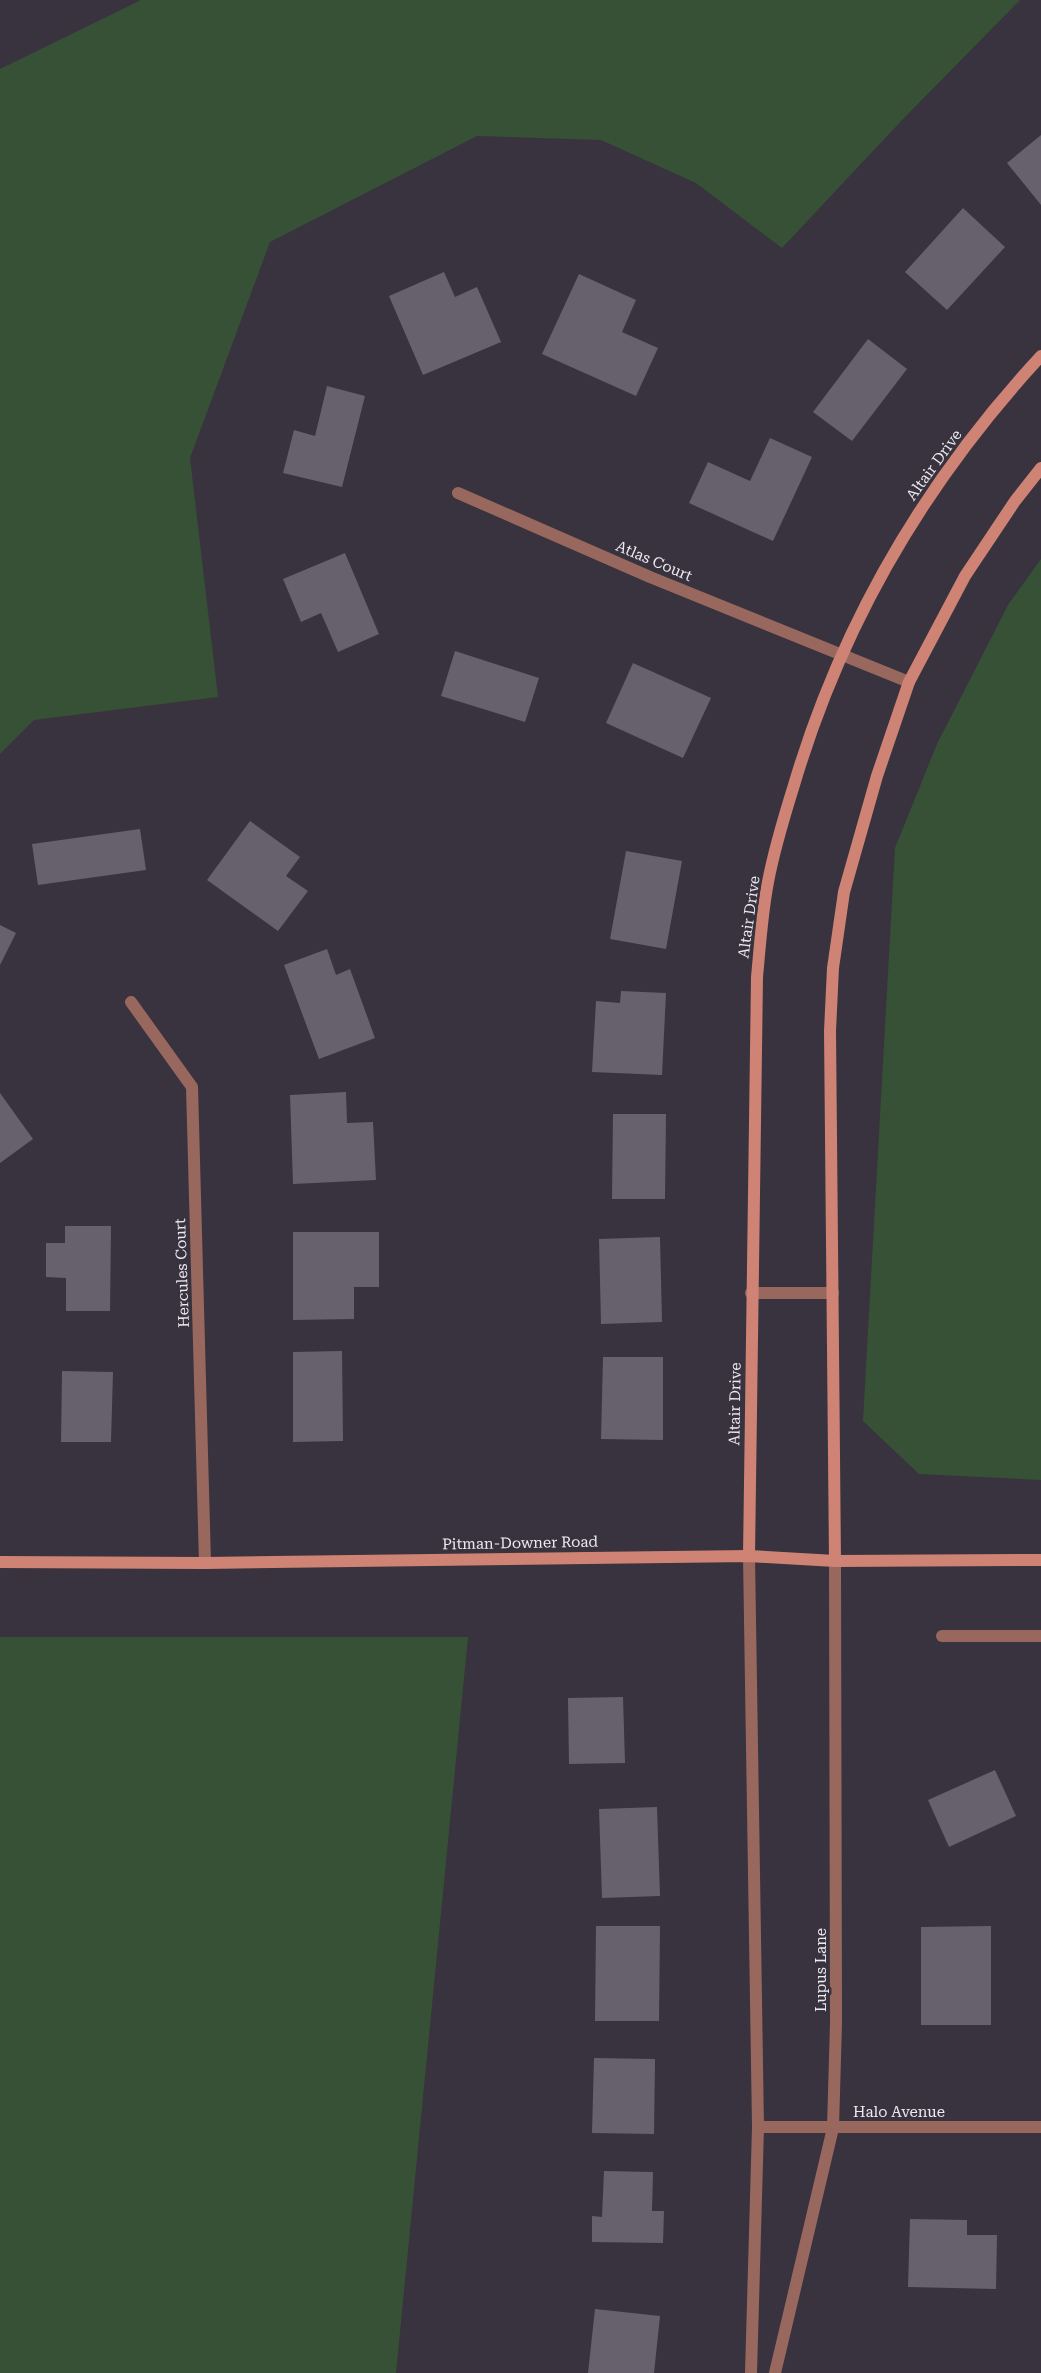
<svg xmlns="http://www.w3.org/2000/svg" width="1041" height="2373" viewBox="0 0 1041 2373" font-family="'Roboto Serif',serif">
  <rect width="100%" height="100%" fill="#38333e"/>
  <g fill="#375137">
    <path d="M141,0H1020L904,118L782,248L696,183L601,140L477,136L270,242L190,458L218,697L34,720L0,754V69Z"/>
    <path d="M1041,559V1480L919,1474L863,1421L895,848L937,744L1008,605Z"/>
    <path d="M0,1637H468L396,2373H0Z"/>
  </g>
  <g fill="#67616d">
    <path d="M1041,135V205L1007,163Z"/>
    <path d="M963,208L1005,247L947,310L905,272Z"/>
    <path d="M444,272L455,297L477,287L501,342L423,375L389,296Z"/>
    <path d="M579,274L636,300L622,332L658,348L636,396L542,354Z"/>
    <path d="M868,339L907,369L852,441L813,412Z"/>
    <path d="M327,386L365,396L342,487L283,473L294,430L315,436Z"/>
    <path d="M770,438L812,457L773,541L689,503L708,462L750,481Z"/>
    <path d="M345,553L379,634L338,652L321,613L301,622L283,579Z"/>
    <path d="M455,651L539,678L525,722L441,696Z"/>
    <path d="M633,663L711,698L683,758L606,723Z"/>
    <path d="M250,821L300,857L286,876L308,891L278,931L207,880Z"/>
    <path d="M140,829L146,870L38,885L32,844Z"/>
    <path d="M626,851L682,861L666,949L610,939Z"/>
    <path d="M0,925L16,933L0,965Z"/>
    <path d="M327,949L336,975L350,969L375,1038L319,1059L284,965Z"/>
    <path d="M621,991L666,993L662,1075L592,1072L596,1001L620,1003Z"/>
    <path d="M346,1092L347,1123L373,1122L376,1180L293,1184L290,1095Z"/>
    <path d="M0,1093L33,1139L0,1163Z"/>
    <path d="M613,1114H666L665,1199H612Z"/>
    <path d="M65,1226H111L110,1311H66V1278L46,1277V1243H65Z"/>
    <path d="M293,1232H379V1287H354V1319L293,1320Z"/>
    <path d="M660,1237L662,1322L601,1324L599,1239Z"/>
    <path d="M342,1351L343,1441L293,1442V1352Z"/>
    <path d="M603,1357H663V1440L601,1439Z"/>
    <path d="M62,1371L113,1372L111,1442H61Z"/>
    <path d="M623,1697L625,1763L569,1764L568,1698Z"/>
    <path d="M995,1770L1016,1816L949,1847L928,1800Z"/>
    <path d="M657,1807L660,1896L602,1898L599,1809Z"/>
    <path d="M596,1926H660L659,2021H595Z"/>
    <path d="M991,1926V2025H921V1927Z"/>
    <path d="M594,2058L655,2059L654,2134L592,2133Z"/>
    <path d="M604,2171L653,2172L652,2211H664L663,2243L592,2242V2216L602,2217Z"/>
    <path d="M910,2219L967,2220V2235H997L996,2289L908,2287Z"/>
    <path d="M595,2309L660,2316L654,2373H588Z"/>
  </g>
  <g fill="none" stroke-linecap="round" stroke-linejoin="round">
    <g stroke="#98685e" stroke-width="12">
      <path d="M458,493L650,577L909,682"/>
      <path d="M131,1002L192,1087L205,1563"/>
      <path d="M751,1293H833"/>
      <path d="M749,1556L758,2127L751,2373"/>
      <path d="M942,1636H1041"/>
      <path d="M758,2127H1041"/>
      <path d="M775,2373L833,2128L836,2023L835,1561"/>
    </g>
    <g stroke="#ce8374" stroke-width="12">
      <path d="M749,1556L757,977C760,946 762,913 768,882C774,850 784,817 794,785C842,623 926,480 1041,356"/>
      <path d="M835,1561L830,1031L833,968L844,892L877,776L909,682L965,576L1015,501L1041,468"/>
      <path d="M0,1562L205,1563L749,1556L835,1561L1041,1560"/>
    </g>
  </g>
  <g text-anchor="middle" stroke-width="5" stroke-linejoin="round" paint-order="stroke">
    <g font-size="15" fill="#ece9f0" stroke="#38333e">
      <text transform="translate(934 465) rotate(-54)" y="5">Altair Drive</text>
      <text transform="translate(654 561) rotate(23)" y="5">Atlas Court</text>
      <text transform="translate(749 917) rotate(-82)" y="5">Altair Drive</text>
      <text transform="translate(182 1273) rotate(-92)" y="5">Hercules Court</text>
      <text transform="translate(735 1404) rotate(-89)" y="5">Altair Drive</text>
      <text transform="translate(520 1543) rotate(-1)" y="5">Pitman-Downer Road</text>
      <text transform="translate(821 1970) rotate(-90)" y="5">Lupus Lane</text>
      <text x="899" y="2117">Halo Avenue</text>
    </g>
  </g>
</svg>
